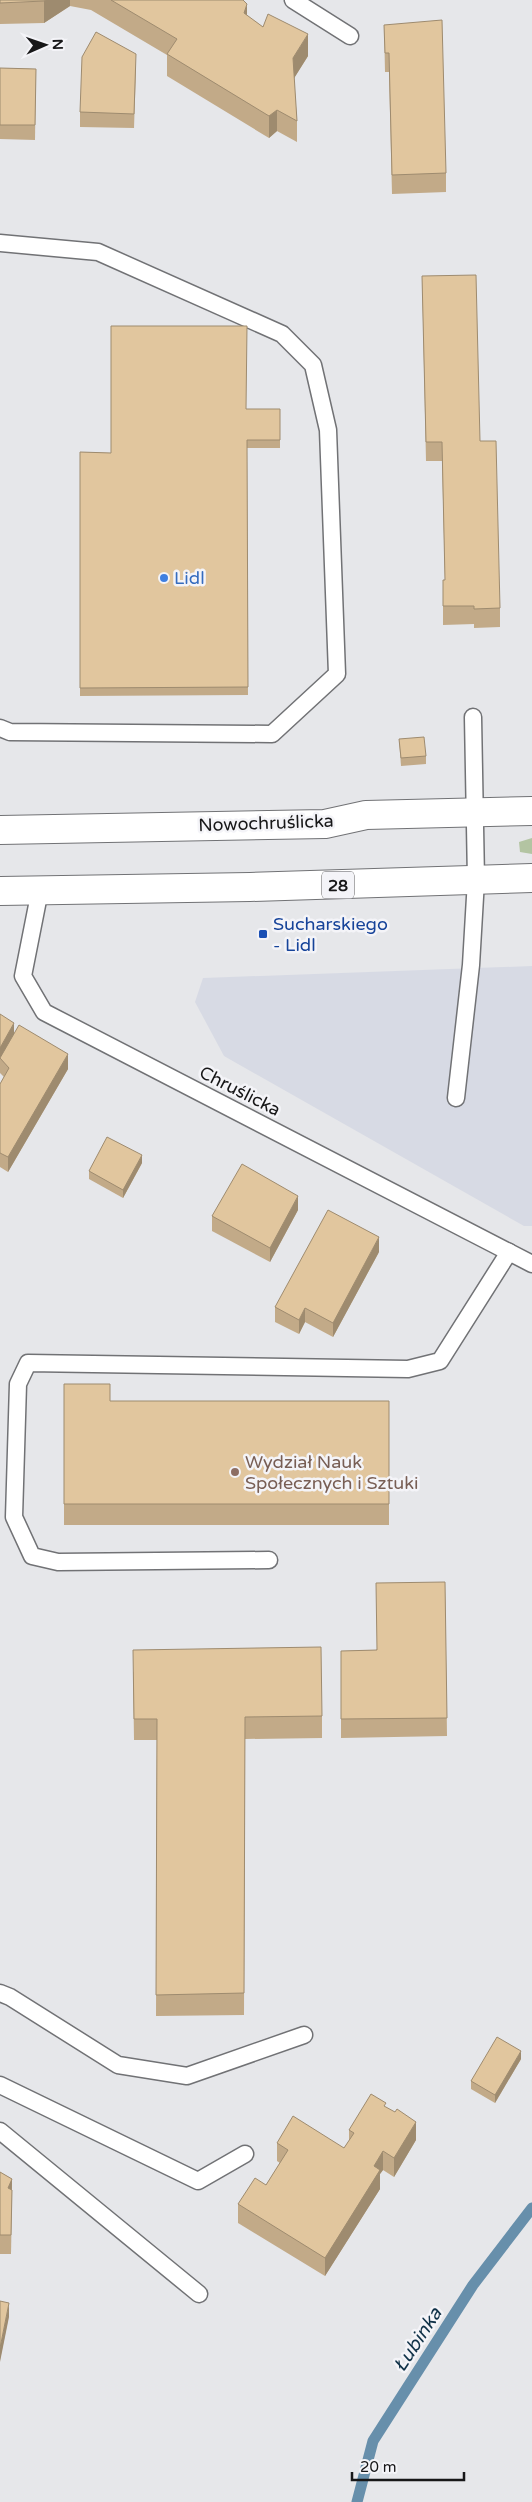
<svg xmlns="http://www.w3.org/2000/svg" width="532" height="2502" viewBox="0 0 532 2502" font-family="'Varela Round',sans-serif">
  <rect width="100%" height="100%" fill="#e6e7ea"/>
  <path fill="#d7dae4" d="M532,966V1226H524L224,1056L195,1002L203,978Z"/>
  <path fill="#b3c4a2" d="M532,838V854L520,852L519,842Z"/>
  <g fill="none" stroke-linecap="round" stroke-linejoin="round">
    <path stroke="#678fab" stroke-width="11" d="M357,2502L373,2441L473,2285L532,2208"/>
    <g stroke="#717275" stroke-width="19">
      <g id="service">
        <path d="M293,0L350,36"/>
        <path d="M0,243L98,252L282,334L313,365L328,430L337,674L272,734L10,732L0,728"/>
        <path d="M40,890L23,976L44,1012L532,1264"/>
        <path d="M456,1098L471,965L476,880L473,717"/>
        <path d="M269,1560L58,1562L32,1556L14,1517L18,1384L28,1363L408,1369L440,1361L509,1252"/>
        <path d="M0,1993L10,1997L118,2065L187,2076L304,2035"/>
        <path d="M0,2085L198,2181L245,2154"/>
        <path d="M0,2131L199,2294"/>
      </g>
    </g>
    <g stroke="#717275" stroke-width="30">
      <g id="primary">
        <path d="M0,830L325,824L366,815L532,811"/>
        <path d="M0,891L250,887L532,878"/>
      </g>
    </g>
    <use href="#service" stroke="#fff" stroke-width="16"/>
    <use href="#primary" stroke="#fff" stroke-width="28"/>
  </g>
  <g fill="#c2aa88">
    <path d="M0,0H243L247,16L263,27L308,56L294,78L297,121V142L277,131L269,138L167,76V55L91,10L70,6L44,23L0,24Z"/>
    <path d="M384,25L446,173V192L392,194L389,72H385Z"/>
    <path d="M0,68L36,69L35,140L0,139Z"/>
    <path d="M136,68L134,128L80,127V112Z"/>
    <path d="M422,276L480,441L500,608V627L474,628V624L443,625V580H445L442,461H426Z"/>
    <path d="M246,409H280V448H247L248,695L80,696V452L111,453Z"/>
    <path d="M399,739L426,756V764L401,766Z"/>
    <path d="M0,1014L14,1034L68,1069L8,1172L0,1167V1084L4,1077L0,1073Z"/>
    <path d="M142,1163L123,1198L89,1179V1171Z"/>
    <path d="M298,1210L270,1262L212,1231V1216Z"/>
    <path d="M379,1252L333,1337L305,1322L299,1334L275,1322V1307Z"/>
    <path d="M64,1384L110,1401H389V1525H64Z"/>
    <path d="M445,1582L447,1736L341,1738V1651L376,1650Z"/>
    <path d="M133,1672L322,1716V1738L245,1739L244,2015L156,2016L157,1740H134Z"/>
    <path d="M521,2059L495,2103L471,2089V2081Z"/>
    <path d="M386,2107L416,2140L394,2177L383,2170L380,2174V2189L325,2276L238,2223V2204L266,2185L280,2163L277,2161V2143L344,2148L349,2141V2130Z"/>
    <path d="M0,2172L12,2179L11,2254H0Z"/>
  </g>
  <g fill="#9e8b6f">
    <path d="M46,0H70V6L44,23V1Z"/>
    <path d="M247,4V25L244,13Z"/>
    <path d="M308,34V56L293,80V58Z"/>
    <path d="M277,110V131L269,138V116Z"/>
    <path d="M14,1023V1041L0,1058V1048Z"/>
    <path d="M68,1054V1069L8,1172V1157Z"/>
    <path d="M142,1155V1163L123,1198V1190Z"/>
    <path d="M298,1196V1210L270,1262V1248Z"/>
    <path d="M379,1237V1252L333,1337V1323Z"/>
    <path d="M305,1308V1322L299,1334V1320Z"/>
    <path d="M521,2051V2059L495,2103V2095Z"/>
    <path d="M416,2122V2140L394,2177V2158Z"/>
    <path d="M383,2151V2170L380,2174V2189L325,2276V2258L374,2166Z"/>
    <path d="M12,2179L11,2254L12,2198L8,2188Z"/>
    <path d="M9,2303V2317L0,2362V2348Z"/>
  </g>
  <g fill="#e1c69e" stroke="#9e8b6f">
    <path d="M0,0H46L44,1L0,3Z"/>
    <path d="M111,0H243L247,4L244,13L263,27L268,14L308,34L293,58L297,121L277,110L269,116L167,54L177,39Z"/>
    <path d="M442,20L446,173L392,175L389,53H385L384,25Z"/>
    <path d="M96,32L136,54L134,114L80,112L82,57Z"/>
    <path d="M0,68L36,69L35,125H0Z"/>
    <path d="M476,275L480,441H496L500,608L474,609V606H443V580H445L442,442H426L422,276Z"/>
    <path d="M111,326H247L246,409H280V440H247L248,687L80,688V452L111,453Z"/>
    <path d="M424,737L426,756L401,758L399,739Z"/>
    <path d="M0,1014L14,1023L0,1048Z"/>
    <path d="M19,1025L68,1054L8,1157L0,1153V1084L9,1068L0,1058Z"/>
    <path d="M107,1137L142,1155L123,1190L89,1171Z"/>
    <path d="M242,1164L298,1196L270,1248L212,1216Z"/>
    <path d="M328,1210L379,1237L333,1323L305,1308L299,1320L275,1307Z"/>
    <path d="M64,1384H110V1401H389V1504H64Z"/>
    <path d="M445,1582L447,1718L341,1719V1651L377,1650L376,1583Z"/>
    <path d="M321,1647L322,1716L245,1717L244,1993L156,1995L157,1719H134L133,1650Z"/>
    <path d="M497,2037L521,2051L495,2095L471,2081Z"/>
    <path d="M371,2094L386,2103L384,2106L395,2112L397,2109L416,2122L394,2158L383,2151L374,2166L380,2170L325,2258L238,2204L255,2178L266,2185L288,2150L277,2143L293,2116L344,2148L354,2133L349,2130Z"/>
    <path d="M0,2172L12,2179L8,2188L12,2190L11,2235H0Z"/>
    <path d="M0,2301L9,2303L0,2348Z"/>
  </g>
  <circle fill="#3f7fe0" stroke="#f4f4f8" stroke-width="2" cx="164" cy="578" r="5"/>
  <rect fill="#1a4fb4" stroke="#f4f4f8" stroke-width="2" x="258" y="929" width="10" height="10" rx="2.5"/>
  <circle fill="#8d6e63" stroke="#f4f4f8" stroke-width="2" cx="235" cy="1472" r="5"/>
  <g text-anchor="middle" stroke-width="5" stroke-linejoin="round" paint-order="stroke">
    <rect fill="#f4f4f8" stroke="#59595b" stroke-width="1" x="322" y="871.5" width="32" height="27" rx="4"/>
    <g font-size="16" font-weight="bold" fill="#171718">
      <text x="338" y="891">28</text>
    </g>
    <g font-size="18" fill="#366cbe" stroke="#f4f4f8" text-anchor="start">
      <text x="174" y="584">Lidl</text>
    </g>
    <g font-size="18" fill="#171718" stroke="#f4f4f8">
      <text transform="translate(266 823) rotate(-2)" y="6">Nowochruślicka</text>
      <text transform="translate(240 1091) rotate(27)" y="6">Chruślicka</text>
    </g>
    <g font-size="18" fill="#164399" stroke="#f4f4f8" text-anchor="start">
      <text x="273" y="930">Sucharskiego<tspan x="273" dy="21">- Lidl</tspan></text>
    </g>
    <g font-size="18" fill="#785e54" stroke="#f4f4f8" text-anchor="start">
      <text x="245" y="1468">Wydział Nauk<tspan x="245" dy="21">Społecznych i Sztuki</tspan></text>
    </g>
    <g font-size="19" font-style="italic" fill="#0f3147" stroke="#f4f4f8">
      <text transform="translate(417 2339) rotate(-57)" y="7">Łubinka</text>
    </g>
  </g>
  <g transform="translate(45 45) rotate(88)" stroke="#f4f4f8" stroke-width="4" paint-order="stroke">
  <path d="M0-4L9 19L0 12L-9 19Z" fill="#171718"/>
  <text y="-8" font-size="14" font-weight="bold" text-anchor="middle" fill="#171718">N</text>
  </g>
  <path d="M352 2472v8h112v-8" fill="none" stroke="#171718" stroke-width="2.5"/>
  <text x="360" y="2472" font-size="15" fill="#171718" stroke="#f4f4f8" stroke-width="4" paint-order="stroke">20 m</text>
</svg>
